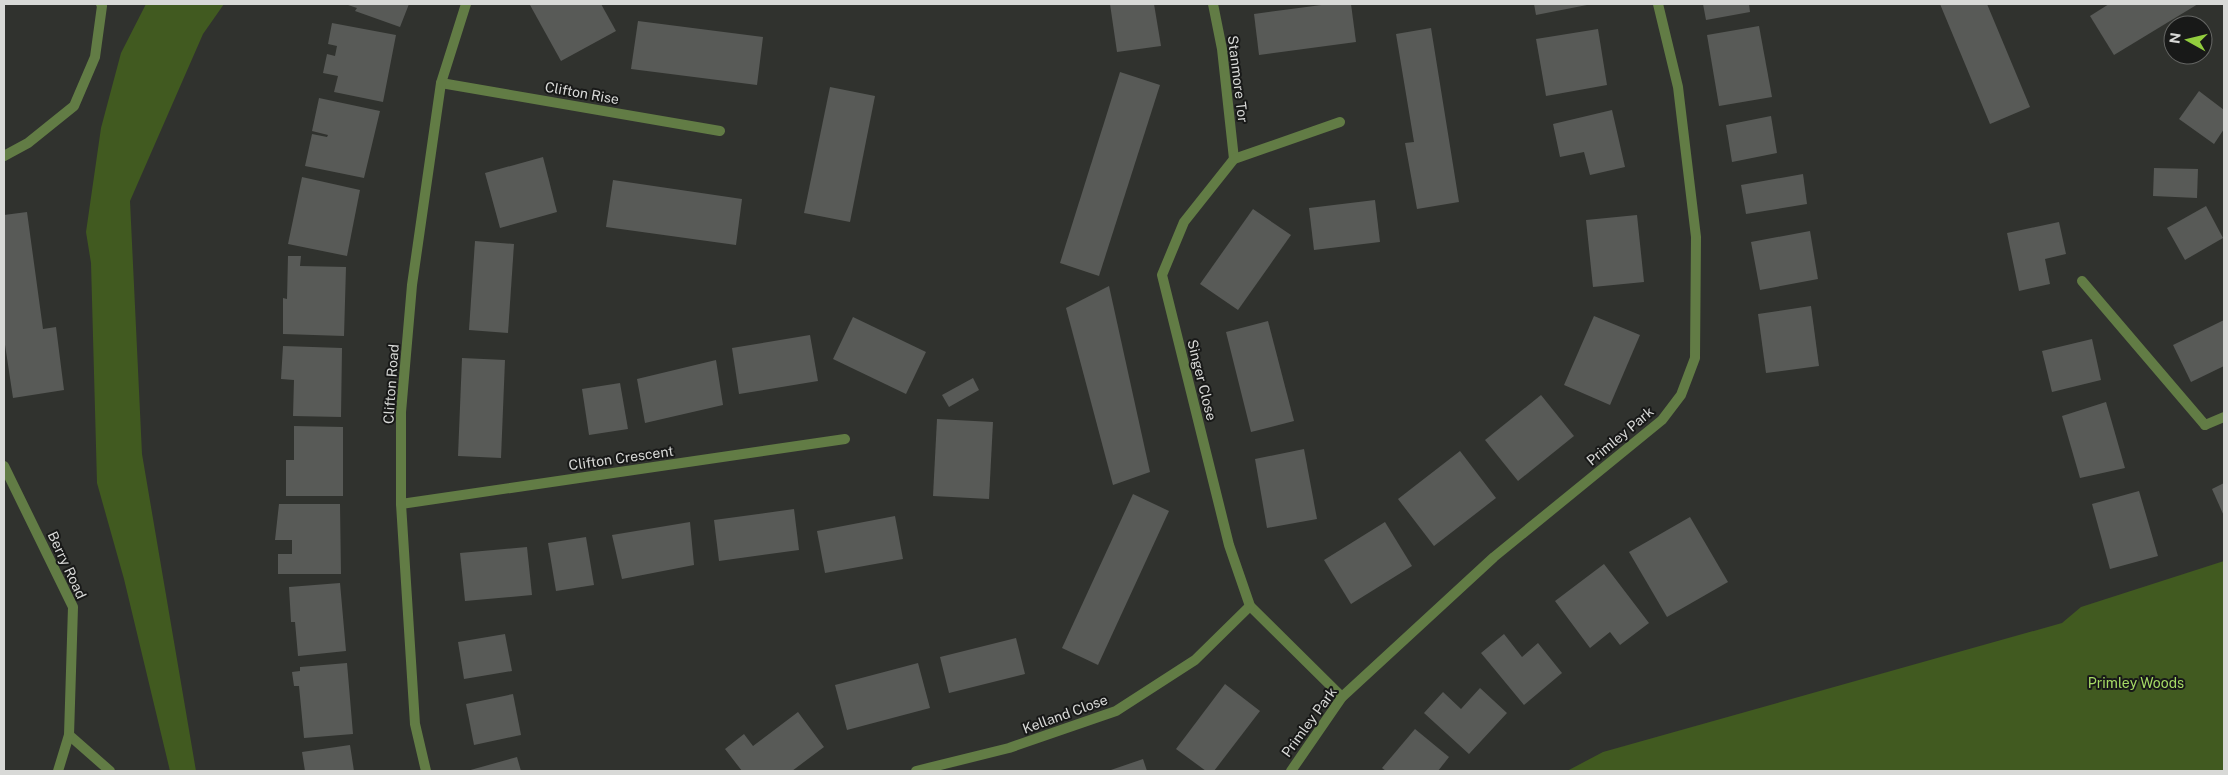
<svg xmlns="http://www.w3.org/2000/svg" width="2228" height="775" viewBox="0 0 2228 775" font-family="'Public Sans',sans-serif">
  <rect width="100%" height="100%" fill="#30322e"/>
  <g fill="#415a20">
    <path d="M146,4H224L203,34L130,201L142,454L196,771H170L124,579L97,483L91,263L86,232L101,128L121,53Z"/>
    <path d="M2224,561V771H1567L1603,752L2062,623L2081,607Z"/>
  </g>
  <g fill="#585a57">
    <path d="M345,4H409L400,27L355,11L357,8Z"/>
    <path d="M533,4H601L616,31L561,61L530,5Z"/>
    <path d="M1110,4H1154L1161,46L1117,52Z"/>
    <path d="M1329,4H1351L1356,42L1259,55L1254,14Z"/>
    <path d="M1534,4H1586L1587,5L1536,15Z"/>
    <path d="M1703,4H1749L1750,12L1706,20Z"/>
    <path d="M1940,4H1987L2030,107L1990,124Z"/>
    <path d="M2109,4H2198L2114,55L2090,16Z"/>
    <path d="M638,21L763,37L757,85L631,69Z"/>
    <path d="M332,23L396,35L383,102L334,92L338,76L323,73L327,54L335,56L337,46L328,44Z"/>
    <path d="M1759,26L1772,97L1719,106L1707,35Z"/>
    <path d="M1431,28L1459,202L1417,209L1405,143L1414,142L1396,34Z"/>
    <path d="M1598,29L1607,85L1546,96L1536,39Z"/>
    <path d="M1120,72L1160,85L1099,276L1060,263Z"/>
    <path d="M830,87L875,96L850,222L804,213Z"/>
    <path d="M2199,91L2224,110V129L2214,144L2179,119Z"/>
    <path d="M319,98L380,111L364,178L305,166L312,134L327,137L328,135L312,131Z"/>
    <path d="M1612,110L1625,167L1590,175L1584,152L1560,157L1553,124Z"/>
    <path d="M1771,116L1777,153L1732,162L1726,125Z"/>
    <path d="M543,157L557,212L500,228L485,173Z"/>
    <path d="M2154,168L2198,169L2197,198L2153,196Z"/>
    <path d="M1803,174L1807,204L1746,214L1741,185Z"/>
    <path d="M302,177L360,190L347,256L288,244Z"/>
    <path d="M613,180L742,199L736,245L606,227Z"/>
    <path d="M1375,200L1380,242L1314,250L1309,208Z"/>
    <path d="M2206,206L2223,238L2185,260L2167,228Z"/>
    <path d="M1253,209L1291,235L1238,310L1200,284Z"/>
    <path d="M27,212L43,329L56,327L64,390L13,398L4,338V215Z"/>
    <path d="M1637,215L1644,282L1593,287L1586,220Z"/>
    <path d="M2059,222L2066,254L2045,259L2050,284L2019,291L2007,233Z"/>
    <path d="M1810,231L1818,279L1760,290L1751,242Z"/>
    <path d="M475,241L514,244L508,333L469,330Z"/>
    <path d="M288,256H301L300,266L346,267L344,336L283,334V298L287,299Z"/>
    <path d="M1109,286L1150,472L1113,485L1066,308Z"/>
    <path d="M1811,306L1819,366L1766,373L1758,314Z"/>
    <path d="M1594,316L1640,335L1610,405L1564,385Z"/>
    <path d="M853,317L926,352L906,394L833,359Z"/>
    <path d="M2224,320V366L2191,382L2173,345Z"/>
    <path d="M1268,321L1294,421L1251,432L1226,332Z"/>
    <path d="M810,335L818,381L739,394L732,348Z"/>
    <path d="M2092,339L2101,380L2052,392L2042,351Z"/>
    <path d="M283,346L342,348L341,417L293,416L294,380L281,379Z"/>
    <path d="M462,358L505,360L501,458L458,456Z"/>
    <path d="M716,360L723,405L645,423L637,379Z"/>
    <path d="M973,378L979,390L949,407L942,395Z"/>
    <path d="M620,383L628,429L589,435L582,389Z"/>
    <path d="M1541,395L1574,436L1518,481L1485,440Z"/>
    <path d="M2106,402L2125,468L2080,478L2062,416Z"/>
    <path d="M937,419L993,422L989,499L933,496Z"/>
    <path d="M294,426L343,427V496H286V460H294Z"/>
    <path d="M1304,449L1317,519L1267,528L1255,459Z"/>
    <path d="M1460,451L1496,498L1434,546L1398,499Z"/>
    <path d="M2224,483V516L2212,489Z"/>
    <path d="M2139,491L2158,556L2110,569L2092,504Z"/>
    <path d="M1133,494L1169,511L1098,665L1062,648Z"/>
    <path d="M279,504H340L341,574H278V554H292V540H275Z"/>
    <path d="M794,509L799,550L719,561L714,520Z"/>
    <path d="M895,516L903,559L825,573L817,531Z"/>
    <path d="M1690,517L1728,582L1667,617L1629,552Z"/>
    <path d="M690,522L694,565L622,579L612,535Z"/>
    <path d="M1385,522L1412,566L1351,604L1324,560Z"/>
    <path d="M586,537L594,585L556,591L548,543Z"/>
    <path d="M527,547L532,595L465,601L460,553Z"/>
    <path d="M1604,564L1649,623L1620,645L1610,632L1590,648L1555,601Z"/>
    <path d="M340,583L346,651L298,656L295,622H291L289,587Z"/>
    <path d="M505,634L512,671L464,679L458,642Z"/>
    <path d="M1504,634L1522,657L1538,643L1562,673L1524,705L1481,653Z"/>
    <path d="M1016,638L1025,674L949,693L940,657Z"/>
    <path d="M347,663L353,734L304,738L299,686H294L292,672L300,671V667Z"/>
    <path d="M918,663L930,708L847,730L835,685Z"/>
    <path d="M1225,684L1260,711L1214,771H1206L1176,749Z"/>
    <path d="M1480,688L1507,713L1469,754L1424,713L1443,692L1461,709Z"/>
    <path d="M513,694L521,735L474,745L466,704Z"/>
    <path d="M798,712L824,747L792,771H742L725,749L744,734L753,746Z"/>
    <path d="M1415,729L1449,757L1438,771H1386L1382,768Z"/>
    <path d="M350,745L354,771H305L302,752Z"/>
    <path d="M517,757L521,771H467Z"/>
    <path d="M1143,759L1147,771H1108Z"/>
  </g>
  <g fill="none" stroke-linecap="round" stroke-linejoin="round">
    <g stroke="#627c45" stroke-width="10">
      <path d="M4,156L28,143L74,106L95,57L102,6L101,4"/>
      <path d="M2082,281L2205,425"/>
      <path d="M69,735L110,771"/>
    </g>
    <g stroke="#627c45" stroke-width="10">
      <path d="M1213,4L1222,49L1234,159"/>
      <path d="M441,83L720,131"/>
      <path d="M1340,122L1234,159L1184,222L1162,275L1229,545L1250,606L1342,697"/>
      <path d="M2205,425L2224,417"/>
      <path d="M4,466L73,607L69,735L58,771"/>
      <path d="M401,504L845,439"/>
      <path d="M426,771L415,724L401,504V412L412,285L441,83L466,4"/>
      <path d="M916,771L1009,748L1116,711L1195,660L1250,606"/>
      <path d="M1291,771L1342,697L1494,557L1662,420L1681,395L1695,358L1696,237L1678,87L1658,4"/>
    </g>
  </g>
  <g text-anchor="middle" stroke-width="4" stroke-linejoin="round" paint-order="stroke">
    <g font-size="14" fill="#d8d9d7" stroke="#181918">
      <text transform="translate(1238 79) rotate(83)" y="5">Stanmore Tor</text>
      <text transform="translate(582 93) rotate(10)" y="5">Clifton Rise</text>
      <text transform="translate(1202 380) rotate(76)" y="5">Singer Close</text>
      <text transform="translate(391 384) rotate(-86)" y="5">Clifton Road</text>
      <text transform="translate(1620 436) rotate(-40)" y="5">Primley Park</text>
      <text transform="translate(621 458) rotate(-8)" y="5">Clifton Crescent</text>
      <text transform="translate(67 565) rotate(65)" y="5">Berry Road</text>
      <text transform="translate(1065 714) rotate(-20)" y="5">Kelland Close</text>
      <text transform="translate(1309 722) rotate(-54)" y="5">Primley Park</text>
    </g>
    <g font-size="14" fill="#a6db65" stroke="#181918">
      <text x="2136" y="688">Primley Woods</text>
    </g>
  </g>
  <rect width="2228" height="775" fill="none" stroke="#d8d9d7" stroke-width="10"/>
  <g transform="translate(2188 40) rotate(278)"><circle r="24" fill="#181918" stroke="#656664"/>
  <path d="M0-4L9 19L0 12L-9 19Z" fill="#92cd3e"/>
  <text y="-8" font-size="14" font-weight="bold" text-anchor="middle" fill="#d8d9d7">N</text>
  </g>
</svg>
